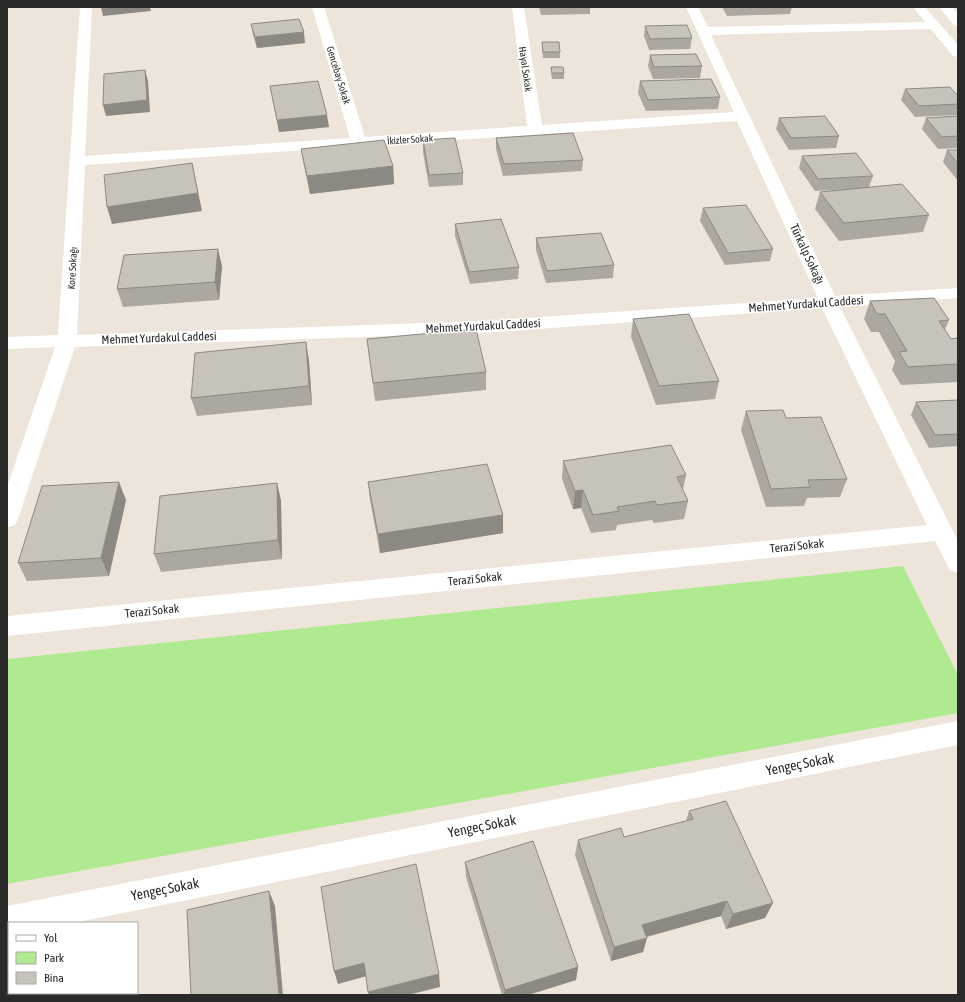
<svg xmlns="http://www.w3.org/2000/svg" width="965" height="1002" viewBox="0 0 965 1002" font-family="'Asap Condensed',sans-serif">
  <rect width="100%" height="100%" fill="#ede5da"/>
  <path fill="#b0ea90" d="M903,566L958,675V713L7,884V659Z"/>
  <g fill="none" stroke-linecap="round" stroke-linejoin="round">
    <g fill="#fff" fill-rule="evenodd">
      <path d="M80,7H92L85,156L350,138L312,7H324L365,137L527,126L512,7H524L542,125L734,112L686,7H698L708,27L925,22L913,7H925L958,45V57L953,56L931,29L711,35L835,296L958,288V298L840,307L958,541V573L950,570L935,541L7,636V616L927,525L822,308L483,333L75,347L18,519L15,525L7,527V487L55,347L7,349V337L58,335ZM737,121L818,298L483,321L77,335L85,165Z"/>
      <path d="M939,7H952L958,14V26L954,25Z"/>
      <path d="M958,721V745L73,923H9V936H7V906Z"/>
    </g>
  </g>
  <g fill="#aca89f">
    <path d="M539,7H590V14L541,15Z"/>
    <path d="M722,7H792L790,14L727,16Z"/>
    <path d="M251,24L305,43L257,48L253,35Z"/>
    <path d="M645,26L692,38L690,49L649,50L644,36Z"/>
    <path d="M542,42L560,52V58H543L542,48Z"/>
    <path d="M650,55L702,66L700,78L653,79L648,66Z"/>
    <path d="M551,67L564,73V79H552L551,72Z"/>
    <path d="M640,81L720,97L718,109L646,111L638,93Z"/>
    <path d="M270,86L329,127L279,132Z"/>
    <path d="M905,89L958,96V115L915,117L901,100Z"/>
    <path d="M958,116V148L938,149L922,129L926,118Z"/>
    <path d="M779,118L839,136L836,148L789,150L776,129Z"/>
    <path d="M496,138L583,160L582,171L503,176L496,149Z"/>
    <path d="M423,140L463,173V185L429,187L423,152Z"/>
    <path d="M301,149L393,166L394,184L310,194L304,166Z"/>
    <path d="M947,150H958V181L943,162Z"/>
    <path d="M802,156L873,176L869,187L929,215L923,232L839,241L815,209L820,192L855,189L815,191L799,168Z"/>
    <path d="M703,208L773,249L770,261L725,265L700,221Z"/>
    <path d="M455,224L519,267L518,279L470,284L455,236Z"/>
    <path d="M536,238L614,265L613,278L546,283L536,250Z"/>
    <path d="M222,266L219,300L123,307L117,289Z"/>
    <path d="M870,301L949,320L945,330L951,339L958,338V382L901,385L892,370L895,361L879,332H871L864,319Z"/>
    <path d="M633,319L719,381L715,399L656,405L631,337Z"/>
    <path d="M367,339L486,372V390L375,401Z"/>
    <path d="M306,342L309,361L312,405L197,416L191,398Z"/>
    <path d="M958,400V446L929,448L911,415L916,402Z"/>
    <path d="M746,411L786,418L847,479L840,497L807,498L804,506L766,507L741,430Z"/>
    <path d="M563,461L686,475L683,490L688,501L684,519L654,523L652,520L617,525L616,530L591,533L581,508L573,509L562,479Z"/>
    <path d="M368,482L503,533L380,553L370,500Z"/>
    <path d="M277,483L281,501L282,559L161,572L154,554Z"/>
    <path d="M126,500L109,576L27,581L18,563Z"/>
    <path d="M689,811L765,918L726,929L721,916L647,937V938L643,952L611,961L575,855L578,840L624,837L686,821Z"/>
    <path d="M465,862L578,967L576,980L528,995H502L466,877Z"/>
  </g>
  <g fill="#8c8882">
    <path d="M101,7H150L151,11L103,16Z"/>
    <path d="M304,32L305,43L257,48L255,37Z"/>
    <path d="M145,70L148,81L150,112L106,116L103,105Z"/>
    <path d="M327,115L329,127L279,132L277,120Z"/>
    <path d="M192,163L202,211L112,224L107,207Z"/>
    <path d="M393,166L394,184L310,194L307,176Z"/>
    <path d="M218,249L222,266L219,300L215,282Z"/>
    <path d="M306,342L309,361L312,405L309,386Z"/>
    <path d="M119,482L126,500L109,576L101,558Z"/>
    <path d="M277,483L281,501L282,559L278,540Z"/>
    <path d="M583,490L581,508L573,509L575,491Z"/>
    <path d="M503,515V533L380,553L378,534Z"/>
    <path d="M269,891L275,906L283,995H279Z"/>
    <path d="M727,901L721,916L638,939L642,925Z"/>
    <path d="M773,903L765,918L726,929L733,914Z"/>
    <path d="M647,938L643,952L611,961L614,947Z"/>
    <path d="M364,963L367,976L338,984L334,971Z"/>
    <path d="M578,967L576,980L528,995H504L505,990Z"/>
    <path d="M439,974L440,987L408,995H369L368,992Z"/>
    <path d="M125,993H135V995H126Z"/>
  </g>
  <g fill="#c8c3b9" stroke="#8c8882">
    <path d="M299,19L304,32L255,37L251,24Z"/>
    <path d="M687,25L692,38L650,39L645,26Z"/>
    <path d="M542,42H559L560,52H543Z"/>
    <path d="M696,54L702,66L654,67L650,55Z"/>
    <path d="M551,67H563L564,73H552Z"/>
    <path d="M145,70L147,100L103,105L104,74Z"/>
    <path d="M711,79L720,97L648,100L640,81Z"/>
    <path d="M318,81L327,115L277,120L270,86Z"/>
    <path d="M950,87L958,96V104L919,106L905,89Z"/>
    <path d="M825,116L839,136L791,138L779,118Z"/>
    <path d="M958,116V136L942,137L926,118Z"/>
    <path d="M573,133L583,160L504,164L496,138Z"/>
    <path d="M455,138L463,173L429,175L423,140Z"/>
    <path d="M384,140L393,166L307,176L301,149Z"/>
    <path d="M947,150H958V164Z"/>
    <path d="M856,153L873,176L818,179L802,156Z"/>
    <path d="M192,163L198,193L107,207L104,175Z"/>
    <path d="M902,184L929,215L844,223L820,192Z"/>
    <path d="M746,205L773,249L728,253L703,208Z"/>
    <path d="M501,219L519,267L469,272L455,224Z"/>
    <path d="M601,233L614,265L547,271L536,238Z"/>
    <path d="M218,249L215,282L117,289L124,255Z"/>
    <path d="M934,298L949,320L939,321L951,339L958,338V364L908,367L899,352L907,351L885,314H877L870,301Z"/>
    <path d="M689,314L719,381L659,386L633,319Z"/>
    <path d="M476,329L486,372L373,383L367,339Z"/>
    <path d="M306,342L309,386L191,398L195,353Z"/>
    <path d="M958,400V434L935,435L916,402Z"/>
    <path d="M783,410L786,418L821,417L847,479L808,480L810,487L771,489L746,411Z"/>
    <path d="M671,445L686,475L677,477L688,501L657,505L655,501L617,507L619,511L593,515L583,490L575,491L563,461Z"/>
    <path d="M487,464L503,515L378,534L368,482Z"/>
    <path d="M119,482L101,558L18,563L42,486Z"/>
    <path d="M277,483L278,540L154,554L160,496Z"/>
    <path d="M726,801L773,903L733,914L727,901L642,925L647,938L614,947L578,840L621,828L624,837L693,819L689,811Z"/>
    <path d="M533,841L578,967L505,990L465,862Z"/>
    <path d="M416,864L439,974L368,992L364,963L334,971L321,887Z"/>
    <path d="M269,891L279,995H191L187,910Z"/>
    <path d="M41,993H125L126,995H41Z"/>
  </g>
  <g text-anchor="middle" stroke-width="3" stroke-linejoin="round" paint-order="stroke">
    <g font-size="10" fill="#2a2a2a" stroke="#fff">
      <text transform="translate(526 69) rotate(82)" y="4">Hayal Sokak</text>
      <text transform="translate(339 75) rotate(73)" y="4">Gencebay Sokak</text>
      <text transform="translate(410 139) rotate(-4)" y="4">İkizler Sokak</text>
      <text transform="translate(72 268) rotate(-87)" y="4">Kore Sokağı</text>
    </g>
    <g font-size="12" fill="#2a2a2a" stroke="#fff">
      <text transform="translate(807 254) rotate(65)" y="4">Türkalp Sokağı</text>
      <text transform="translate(806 304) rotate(-4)" y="4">Mehmet Yurdakul Caddesi</text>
      <text transform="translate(483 326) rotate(-3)" y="4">Mehmet Yurdakul Caddesi</text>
      <text transform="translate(159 338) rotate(-2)" y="4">Mehmet Yurdakul Caddesi</text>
      <text transform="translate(797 546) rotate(-6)" y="4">Terazi Sokak</text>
      <text transform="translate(475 579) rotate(-6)" y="4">Terazi Sokak</text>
      <text transform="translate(152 611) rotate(-6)" y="4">Terazi Sokak</text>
    </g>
    <g font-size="14" fill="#2a2a2a" stroke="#fff">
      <text transform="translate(800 764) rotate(-11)" y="5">Yengeç Sokak</text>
      <text transform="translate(482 826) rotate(-11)" y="5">Yengeç Sokak</text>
      <text transform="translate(165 889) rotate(-11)" y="5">Yengeç Sokak</text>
    </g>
  </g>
  <rect width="965" height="1002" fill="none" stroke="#2a2a2a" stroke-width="16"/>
  <rect x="8" y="922" width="130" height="72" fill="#ffffff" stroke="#aaaaaa"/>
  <rect x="16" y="935" width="20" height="6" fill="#ffffff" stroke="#aaaaaa"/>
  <text x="44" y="942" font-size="12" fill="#2a2a2a">Yol</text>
  <rect x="16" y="952" width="20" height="12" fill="#b0ea90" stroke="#aaaaaa"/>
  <text x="44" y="962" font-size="12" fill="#2a2a2a">Park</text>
  <rect x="16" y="972" width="20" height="12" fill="#c8c3b9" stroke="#aaaaaa"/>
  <text x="44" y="982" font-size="12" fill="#2a2a2a">Bina</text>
</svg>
